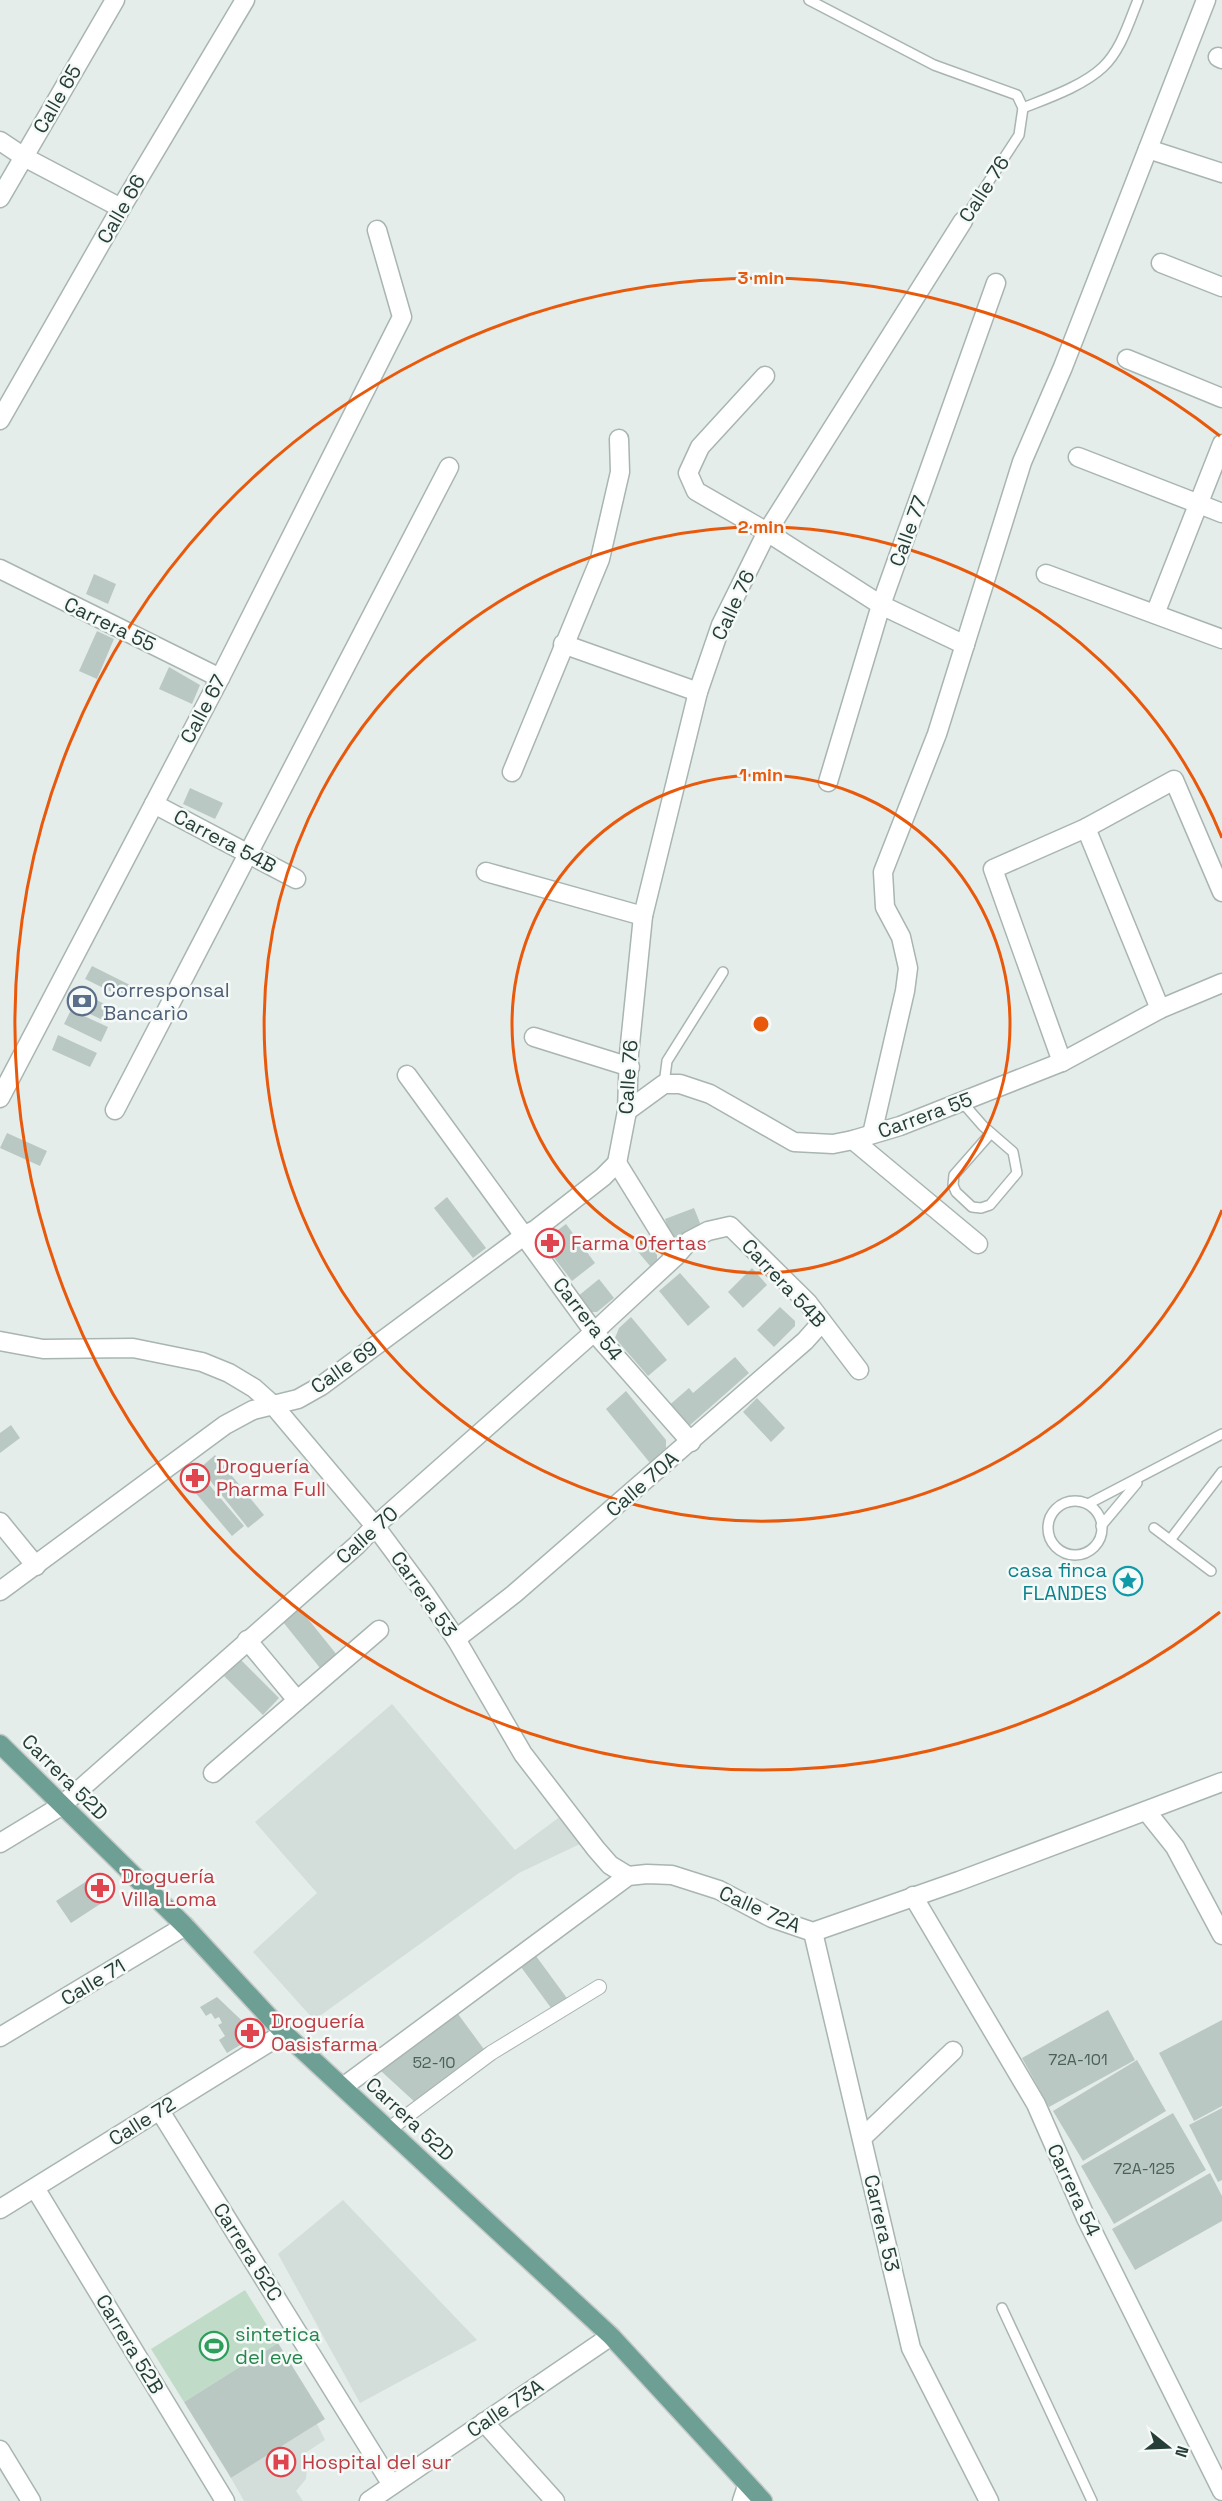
<svg xmlns="http://www.w3.org/2000/svg" width="1222" height="2501" viewBox="0 0 1222 2501" font-family="'Space Grotesk',sans-serif">
  <rect width="100%" height="100%" fill="#e5edea"/>
  <g fill="#d3ddd9">
    <path d="M392,1704L515,1850L561,1816L582,1843L519,1873L314,2020L253,1952L317,1893L255,1822Z"/>
    <path d="M343,2200L477,2340L360,2403L278,2254Z"/>
    <path d="M317,2424L325,2440L302,2455L307,2469L306,2479L296,2491L303,2501H244L231,2478Z"/>
  </g>
  <path fill="#c0dcc9" d="M245,2290L278,2343L184,2402L151,2349Z"/>
  <g fill="#bac8c3">
    <path d="M94,574L116,584L108,604L86,594Z"/>
    <path d="M97,631L114,639L97,679L79,671Z"/>
    <path d="M169,667L200,685L192,704L159,689Z"/>
    <path d="M190,788L223,803L215,819L183,804Z"/>
    <path d="M92,966L130,985L124,998L85,979Z"/>
    <path d="M80,992L115,1009L109,1023L73,1006Z"/>
    <path d="M71,1010L108,1027L101,1042L64,1024Z"/>
    <path d="M58,1035L97,1053L90,1067L52,1050Z"/>
    <path d="M7,1133L47,1151L40,1166L0,1148Z"/>
    <path d="M447,1197L486,1248L473,1258L434,1208Z"/>
    <path d="M694,1208L700,1223L693,1231L675,1239L671,1237L665,1219Z"/>
    <path d="M566,1224L595,1263L572,1281L542,1242Z"/>
    <path d="M644,1239L657,1255V1261L650,1266L634,1247Z"/>
    <path d="M752,1268L767,1285L743,1308L728,1292Z"/>
    <path d="M680,1273L710,1307L688,1326L659,1291Z"/>
    <path d="M599,1279L614,1298L597,1312H590L577,1297Z"/>
    <path d="M780,1307L795,1321V1326L774,1347L757,1330Z"/>
    <path d="M631,1317L667,1360L648,1376L615,1338L619,1328Z"/>
    <path d="M735,1357L749,1373L689,1426L666,1408L689,1388L693,1393Z"/>
    <path d="M626,1391L666,1440V1448L650,1463L606,1409Z"/>
    <path d="M757,1398L785,1428L771,1442L743,1412Z"/>
    <path d="M11,1425L20,1438L0,1453V1433Z"/>
    <path d="M215,1455L264,1515L248,1528L200,1468Z"/>
    <path d="M195,1468L244,1526L232,1536L183,1478Z"/>
    <path d="M300,1609L337,1655L320,1668L283,1622Z"/>
    <path d="M240,1659L279,1698L263,1715L224,1676Z"/>
    <path d="M96,1875L111,1897L71,1923L56,1901Z"/>
    <path d="M536,1956L569,2001L554,2012L521,1967Z"/>
    <path d="M217,1997L257,2035L227,2053L219,2040L225,2036L218,2025L222,2023L219,2017L215,2019L211,2013L206,2016L200,2007Z"/>
    <path d="M1108,2010L1135,2060L1049,2107L1022,2058Z"/>
    <path d="M458,2014L486,2052L417,2104L381,2071Z"/>
    <path d="M1222,2020V2106L1194,2121L1159,2053Z"/>
    <path d="M1137,2060L1166,2111L1083,2161L1053,2111Z"/>
    <path d="M1222,2108V2180L1218,2182L1189,2125Z"/>
    <path d="M1173,2113L1206,2170L1114,2224L1081,2166Z"/>
    <path d="M1210,2173L1222,2196V2221L1135,2270L1112,2229Z"/>
    <path d="M278,2343L325,2419L231,2478L184,2402Z"/>
  </g>
  <g fill="none" stroke-linecap="round" stroke-linejoin="round">
    <g stroke="#a8b5b1" stroke-width="12">
      <g id="service">
        <path d="M809,0L934,65L1017,95L1023,108L1019,135L963,221"/>
        <path d="M1023,108C1048,98 1083,86 1103,67C1121,50 1129,22 1138,0"/>
        <path d="M664,1084L667,1061L723,972"/>
        <path d="M962,1102L983,1126L1013,1152L1017,1173L990,1205L981,1208L972,1207L956,1192L953,1185L954,1175L991,1133"/>
        <circle cx="1075" cy="1528" r="27"/>
        <path d="M1088,1504L1222,1434"/>
        <path d="M1101,1526L1137,1483"/>
        <path d="M1154,1528L1170,1540"/>
        <path d="M1211,1571L1170,1540L1222,1472"/>
        <path d="M1002,2308L1092,2501"/>
      </g>
    </g>
    <g stroke="#a8b5b1" stroke-width="16">
      <path id="pedestrian" d="M388,2130L491,2053L599,1987"/>
    </g>
    <g stroke="#a8b5b1" stroke-width="21">
      <g id="minor">
        <path d="M1218,57L1222,59"/>
        <path d="M0,141L24,157L121,208"/>
        <path d="M1148,149L1222,173"/>
        <path d="M0,198L115,0"/>
        <path d="M1161,263L1222,287"/>
        <path d="M1127,359L1222,398"/>
        <path d="M765,376L700,447L688,473L696,491L767,532L881,605L965,645"/>
        <path d="M0,420L121,208L245,0"/>
        <path d="M1078,457L1222,513"/>
        <path d="M0,569L220,678"/>
        <path d="M1046,574L1222,639"/>
        <path d="M1155,614L1222,444"/>
        <path d="M563,644L698,692"/>
        <path d="M512,772L600,559L620,472L619,439"/>
        <path d="M828,782L881,605L996,283"/>
        <path d="M154,804L296,879"/>
        <path d="M1086,828L1160,1009"/>
        <path d="M486,872L643,916"/>
        <path d="M534,1037L630,1067"/>
        <path d="M1062,1062L993,869L1086,828L1174,780L1222,892"/>
        <path d="M407,1075L594,1332L691,1442"/>
        <path d="M0,1098L220,678L402,317L377,230"/>
        <path d="M115,1110L449,467"/>
        <path d="M627,1111L664,1084H680L710,1094L794,1142L833,1144L853,1140L900,1126L1062,1062L1160,1009L1222,983"/>
        <path d="M872,1134L905,991L908,968L901,937L885,907L883,872L937,734L1022,462L1063,367L1206,0"/>
        <path d="M853,1140L978,1244"/>
        <path d="M617,1163L627,1111L629,1054L643,916L698,692L721,625L767,532L963,221"/>
        <path d="M617,1163L675,1257"/>
        <path d="M0,1341L43,1349L133,1348L202,1362L229,1373L254,1388L273,1405L375,1526L424,1592L456,1639L523,1754L596,1849L610,1865L628,1876"/>
        <path d="M0,1522L36,1566"/>
        <path d="M0,1591L225,1425L253,1410L298,1399L321,1386L525,1235L535,1230L603,1177L617,1163"/>
        <path d="M456,1639L514,1594L805,1341L822,1322"/>
        <path d="M247,1640L297,1700"/>
        <path d="M213,1773L379,1630"/>
        <path d="M1147,1812L1175,1847L1222,1935"/>
        <path d="M0,1843L61,1806L357,1545L375,1526L594,1332L675,1257L689,1241L708,1231L730,1226L808,1303L859,1370"/>
        <path d="M913,1896L1036,2104L1086,2218L1222,2491"/>
        <path d="M813,1932L911,2348L989,2501"/>
        <path d="M0,2037L185,1926"/>
        <path d="M343,2087L628,1876L647,1874L672,1875L719,1890L772,1918L813,1932L959,1881L1222,1782"/>
        <path d="M160,2111L392,2485"/>
        <path d="M862,2138L953,2051"/>
        <path d="M35,2188L225,2501"/>
        <path d="M484,2422L555,2501"/>
        <path d="M0,2450L31,2501"/>
        <path d="M369,2501L611,2336"/>
        <path d="M742,2501L747,2486"/>
      </g>
    </g>
    <g stroke="#a8b5b1" stroke-width="21">
      <path id="tertiary" d="M0,2209L284,2033"/>
    </g>
    <g stroke="#c2c9c7" stroke-width="21">
      <path id="primary" d="M0,1744L185,1926L284,2033L611,2336L763,2501"/>
    </g>
    <use href="#service" stroke="#fff" stroke-width="9"/>
    <use href="#pedestrian" stroke="#fff" stroke-width="14"/>
    <use href="#minor" stroke="#fff" stroke-width="18"/>
    <use href="#tertiary" stroke="#fff" stroke-width="18"/>
    <use href="#primary" stroke="#6d9f94" stroke-width="18"/>
  </g>
  <g fill="none" stroke="#e8590c" stroke-width="3">
    <circle cx="761" cy="1024" r="249"/>
    <path d="M1222 1210A497 497 0 1 1 1222 838"/>
    <path d="M1220 1612A746 746 0 1 1 1220 436"/>
  </g>
  <defs>
    <g id="bank-ring" transform="scale(1.5)"><circle r="9.5" fill="#f5faf8" stroke="#5c6f8a" stroke-width="1.5"/><path d="M-6-4H6V4H-6ZM0-2.3a2.3 2.3 0 1 0 0 4.6a2.3 2.3 0 1 0 0-4.6Z" fill="#5c6f8a"/></g>
    <g id="pharmacy-ring" transform="scale(1.5)"><circle r="9.5" fill="#f5faf8" stroke="#e0444e" stroke-width="1.5"/><path d="M-2-6h4v4h4v4h-4v4h-4v-4h-4v-4h4Z" fill="#e0444e"/></g>
    <g id="sight-ring" transform="scale(1.5)"><circle r="9.5" fill="#f5faf8" stroke="#0f9aa8" stroke-width="1.5"/><path d="M0-6L1.8-2.2L6-1.7L2.9 1.2L3.7 5.4L0 3.3L-3.7 5.4L-2.9 1.2L-6-1.7L-1.8-2.2Z" fill="#0f9aa8"/></g>
    <g id="stadium-ring" transform="scale(1.5)"><circle r="9.5" fill="#f5faf8" stroke="#2e9e5b" stroke-width="1.5"/><path d="M0-5a6.5 5 0 1 0 0 10a6.5 5 0 1 0 0-10ZM-3.5-1.8h7v3.6h-7Z" fill="#2e9e5b"/></g>
    <g id="hospital-ring" transform="scale(1.5)"><circle r="9.5" fill="#f5faf8" stroke="#e0444e" stroke-width="1.5"/><path d="M-5-5h3v3.5h4V-5h3V5h-3V1.5h-4V5h-3Z" fill="#e0444e"/></g>
  </defs>
  <g fill-rule="evenodd">
    <use href="#bank-ring" x="82" y="1001"/>
    <use href="#pharmacy-ring" x="550" y="1243"/>
    <use href="#pharmacy-ring" x="195" y="1478"/>
    <use href="#sight-ring" x="1128" y="1581"/>
    <use href="#pharmacy-ring" x="100" y="1888"/>
    <use href="#pharmacy-ring" x="250" y="2033"/>
    <use href="#stadium-ring" x="214" y="2346"/>
    <use href="#hospital-ring" x="281" y="2462"/>
  </g>
  <g text-anchor="middle" stroke-width="5" stroke-linejoin="round" paint-order="stroke">
    <g font-size="16" fill="#4b605b">
      <text x="1078" y="2065">72A-101</text>
      <text x="434" y="2068">52-10</text>
      <text x="1144" y="2174">72A-125</text>
    </g>
    <g font-size="20" fill="#263e38" stroke="#f5faf8">
      <text transform="translate(57 99) rotate(-60)" y="7">Calle 65</text>
      <text transform="translate(984 189) rotate(-57)" y="7">Calle 76</text>
      <text transform="translate(121 209) rotate(-60)" y="7">Calle 66</text>
      <text transform="translate(908 531) rotate(-70)" y="7">Calle 77</text>
      <text transform="translate(733 605) rotate(-65)" y="7">Calle 76</text>
      <text transform="translate(110 624) rotate(26)" y="7">Carrera 55</text>
      <text transform="translate(203 709) rotate(-62)" y="7">Calle 67</text>
      <text transform="translate(225 841) rotate(28)" y="7">Carrera 54B</text>
      <text transform="translate(628 1077) rotate(-86)" y="7">Calle 76</text>
      <text transform="translate(925 1115) rotate(-20)" y="7">Carrera 55</text>
      <text transform="translate(784 1283) rotate(47)" y="7">Carrera 54B</text>
      <text transform="translate(588 1319) rotate(52)" y="7">Carrera 54</text>
      <text transform="translate(344 1367) rotate(-35)" y="7">Calle 69</text>
      <text transform="translate(642 1484) rotate(-41)" y="7">Calle 70A</text>
      <text transform="translate(367 1535) rotate(-42)" y="7">Calle 70</text>
      <text transform="translate(424 1594) rotate(55)" y="7">Carrera 53</text>
      <text transform="translate(65 1777) rotate(45)" y="7">Carrera 52D</text>
      <text transform="translate(760 1909) rotate(24)" y="7">Calle 72A</text>
      <text transform="translate(93 1982) rotate(-31)" y="7">Calle 71</text>
      <text transform="translate(410 2119) rotate(43)" y="7">Carrera 52D</text>
      <text transform="translate(142 2121) rotate(-32)" y="7">Calle 72</text>
      <text transform="translate(1074 2190) rotate(65)" y="7">Carrera 54</text>
      <text transform="translate(882 2223) rotate(77)" y="7">Carrera 53</text>
      <text transform="translate(248 2252) rotate(58)" y="7">Carrera 52C</text>
      <text transform="translate(130 2344) rotate(59)" y="7">Carrera 52B</text>
      <text transform="translate(505 2408) rotate(-34)" y="7">Calle 73A</text>
    </g>
    <g font-size="20" fill="#4e5e75" stroke="#f5faf8" text-anchor="start">
      <text x="103" y="997">Corresponsal<tspan x="103" dy="23">Bancarìo</tspan></text>
    </g>
    <g font-size="20" fill="#be3a42" stroke="#f5faf8" text-anchor="start">
      <text x="571" y="1250">Farma Ofertas</text>
      <text x="216" y="1473">Droguería<tspan x="216" dy="23">Pharma Full</tspan></text>
      <text x="121" y="1883">Droguería<tspan x="121" dy="23">Villa Loma</tspan></text>
      <text x="271" y="2028">Droguería<tspan x="271" dy="23">Oasisfarma</tspan></text>
      <text x="302" y="2469">Hospital del sur</text>
    </g>
    <g font-size="20" fill="#0d838f" stroke="#f5faf8" text-anchor="end">
      <text x="1107" y="1577">casa finca<tspan x="1107" dy="23">FLANDES</tspan></text>
    </g>
    <g font-size="20" fill="#27864d" stroke="#f5faf8" text-anchor="start">
      <text x="235" y="2341">sintetica<tspan x="235" dy="23">del eve</tspan></text>
    </g>
  </g>
  <circle cx="761" cy="1024" r="9" fill="#e8590c" stroke="#f5faf8" stroke-width="3"/>
  <g font-size="18" text-anchor="middle" font-weight="bold" fill="#e8590c" stroke="#f5faf8" stroke-width="5" stroke-linejoin="round" paint-order="stroke">
    <text x="761" y="284">3 min</text>
    <text x="761" y="533">2 min</text>
    <text x="761" y="781">1 min</text>
  </g>
  <g transform="translate(1168 2447) rotate(108)" stroke="#f5faf8" stroke-width="4.5" paint-order="stroke">
  <path d="M0-4.5L10 22L0 15L-10 22Z" fill="#263e38"/>
  <text y="-9" font-size="16" font-weight="bold" text-anchor="middle" fill="#263e38">N</text>
  </g>
</svg>
